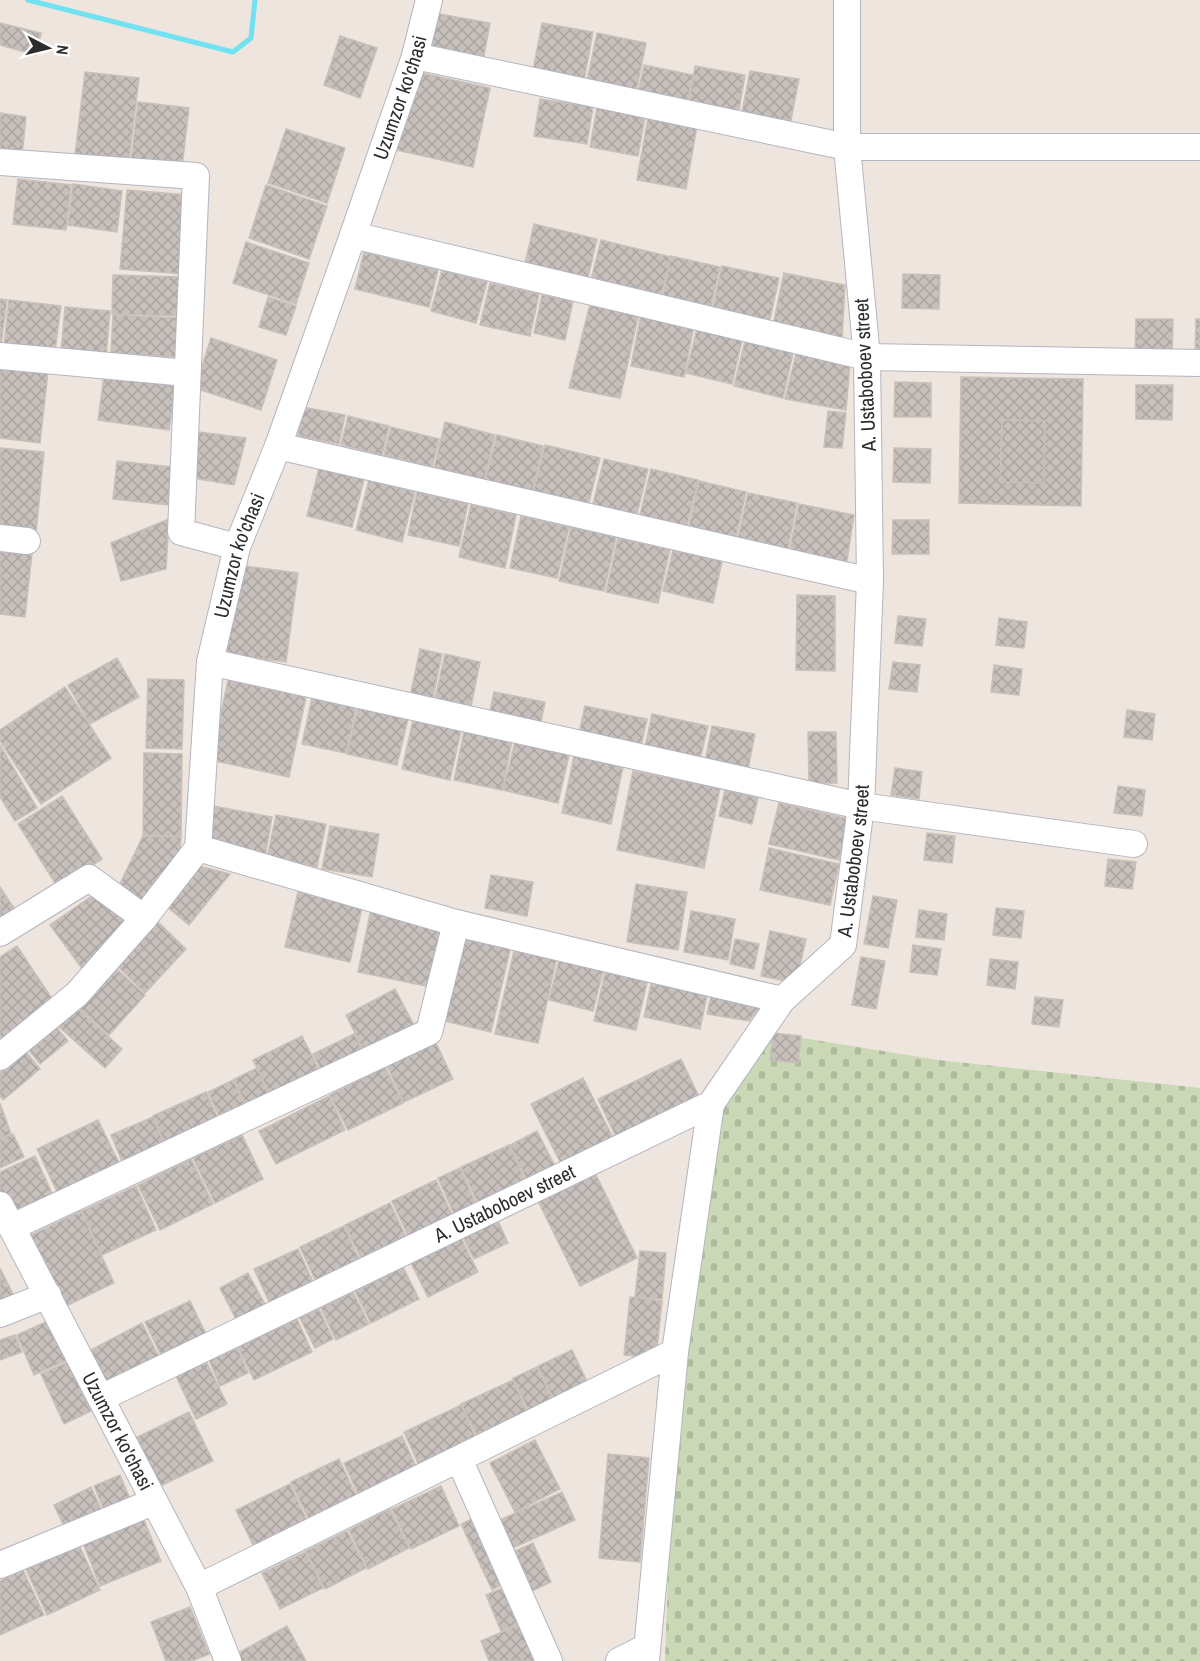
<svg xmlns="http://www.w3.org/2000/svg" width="1200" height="1661" viewBox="0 0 1200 1661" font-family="'Archivo Narrow',sans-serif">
  <defs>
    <pattern id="cemetery-stones" width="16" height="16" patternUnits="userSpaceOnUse" patternTransform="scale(1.5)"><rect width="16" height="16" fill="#cbd8b5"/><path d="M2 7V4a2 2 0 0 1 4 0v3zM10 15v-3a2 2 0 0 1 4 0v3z" fill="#aeba9c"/></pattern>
    <pattern id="building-cross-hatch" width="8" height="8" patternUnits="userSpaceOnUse" patternTransform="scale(1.5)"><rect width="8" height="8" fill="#c6bfbb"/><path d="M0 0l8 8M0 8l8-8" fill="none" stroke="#aaa4a1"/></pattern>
  </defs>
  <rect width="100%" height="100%" fill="#eee5de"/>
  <path fill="url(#cemetery-stones)" d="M772,1033L938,1060L1200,1088V1661H665L671,1485L718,1121L743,1072Z"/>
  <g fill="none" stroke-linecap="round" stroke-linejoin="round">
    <path stroke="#70e2f1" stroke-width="5" d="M28,0L233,52L251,38L255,0"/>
  </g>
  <g fill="url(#building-cross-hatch)" stroke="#c9c0b8" stroke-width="1.5">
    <path d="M434,13L490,23L483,61L427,51Z"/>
    <path d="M0,23L41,33L36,55L0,45Z"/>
    <path d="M542,23L593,32L583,86L532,76Z"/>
    <path d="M597,33L646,43L635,97L586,86Z"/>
    <path d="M340,36L377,48L360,98L324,85Z"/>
    <path d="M644,65L693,75L686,107L637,97Z"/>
    <path d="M695,66L745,75L738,116L688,107Z"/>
    <path d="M413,71L490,88L473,167L396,150Z"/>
    <path d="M750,71L799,79L790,125L741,117Z"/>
    <path d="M85,72L139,78L129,161L75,155Z"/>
    <path d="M540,99L593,107L587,144L534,136Z"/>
    <path d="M138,102L189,108L182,167L131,161Z"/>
    <path d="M597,108L645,117L638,156L590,147Z"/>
    <path d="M0,113L26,117L22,155L0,152Z"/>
    <path d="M648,117L697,126L686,189L637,180Z"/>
    <path d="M286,129L345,148L327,203L268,183Z"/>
    <path d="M18,179L71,185L66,230L13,224Z"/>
    <path d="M73,184L122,191L117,232L68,225Z"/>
    <path d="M266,185L327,206L309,259L249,238Z"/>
    <path d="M127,190L189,195L183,274L120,269Z"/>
    <path d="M534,224L597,239L587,282L524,268Z"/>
    <path d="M601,240L671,257L660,300L590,284Z"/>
    <path d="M246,242L309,263L296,304L233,283Z"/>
    <path d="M364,252L438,270L429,307L355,289Z"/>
    <path d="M671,256L720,267L710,311L662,301Z"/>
    <path d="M722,266L779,278L769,324L712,312Z"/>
    <path d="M442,270L487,282L476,323L431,311Z"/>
    <path d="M784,273L845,285L842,340L773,325Z"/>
    <path d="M903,274L940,275L939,309L902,308Z"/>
    <path d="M113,275L183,277L181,316L112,314Z"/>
    <path d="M490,283L539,294L530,336L480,325Z"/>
    <path d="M542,295L573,301L565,340L534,333Z"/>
    <path d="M268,297L296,306L286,335L259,327Z"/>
    <path d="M0,299L7,300L1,345H0Z"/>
    <path d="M9,300L61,306L55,351L4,345Z"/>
    <path d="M590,304L639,313L620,398L569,388Z"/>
    <path d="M65,307L110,311L106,357L61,352Z"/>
    <path d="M641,314L694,325L684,377L631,366Z"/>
    <path d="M113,315L181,318L180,357L111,354Z"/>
    <path d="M1136,319H1173L1172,354L1135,353Z"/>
    <path d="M1196,319H1200V353H1195Z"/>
    <path d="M698,325L743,336L732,384L686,373Z"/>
    <path d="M746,337L794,349L783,398L734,386Z"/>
    <path d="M211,338L277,360L261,410L195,388Z"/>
    <path d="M797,350L850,363L846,410L785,399Z"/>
    <path d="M0,366L48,372L40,443L0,438Z"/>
    <path d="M104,375L176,385L169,430L98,420Z"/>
    <path d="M961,377L1083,379L1081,506L959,503Z"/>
    <path d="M895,382L931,383V417H894Z"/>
    <path d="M1136,385H1173L1172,420L1136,419Z"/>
    <path d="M303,407L345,415L339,444L298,436Z"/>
    <path d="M828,411L846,413L842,448L824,447Z"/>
    <path d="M348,416L389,426L382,455L341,445Z"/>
    <path d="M1002,420L1045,421L1044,483L1000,482Z"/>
    <path d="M445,422L495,435L484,480L434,468Z"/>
    <path d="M391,427L439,439L432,467L384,455Z"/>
    <path d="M190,431L246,438L234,485L187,477Z"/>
    <path d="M497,435L543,446L532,492L485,481Z"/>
    <path d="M545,445L600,458L588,506L533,493Z"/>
    <path d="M0,448L44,452L36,533L0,529Z"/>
    <path d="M894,448L931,449L930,483L893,482Z"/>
    <path d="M604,459L648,469L636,518L592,508Z"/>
    <path d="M117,461L172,467L168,505L113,499Z"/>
    <path d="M319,468L364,479L352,527L307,516Z"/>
    <path d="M651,469L698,480L686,530L639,519Z"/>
    <path d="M369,480L415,492L402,542L356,530Z"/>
    <path d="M699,481L746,492L735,542L688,531Z"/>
    <path d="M417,492L468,504L459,546L408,535Z"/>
    <path d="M748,493L797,503L787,553L737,542Z"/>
    <path d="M799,504L854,515L846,567L789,553Z"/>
    <path d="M471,505L516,515L505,568L459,557Z"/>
    <path d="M521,516L569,527L557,578L510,568Z"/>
    <path d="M169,519L166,569L121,581L111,543Z"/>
    <path d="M893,520H929V554H892Z"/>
    <path d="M571,527L616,537L604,591L559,581Z"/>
    <path d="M618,538L670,549L658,603L606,592Z"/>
    <path d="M0,550L32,553L25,617L0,614Z"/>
    <path d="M673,550L722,561L713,603L663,591Z"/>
    <path d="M238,565L298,573L286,662L226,654Z"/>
    <path d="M797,595L835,596V671L796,670Z"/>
    <path d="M898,616L926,619L922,646L895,643Z"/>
    <path d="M999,618L1027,622L1024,648L996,645Z"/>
    <path d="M420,649L442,654L432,702L410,697Z"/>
    <path d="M445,654L480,662L470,711L434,703Z"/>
    <path d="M117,658L139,697L90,724L68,685Z"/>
    <path d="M893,662L920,665L917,692L889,689Z"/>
    <path d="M994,665L1022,669L1019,695L991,692Z"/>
    <path d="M148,679L184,680L182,749L146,748Z"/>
    <path d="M228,680L306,697L289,777L211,760Z"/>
    <path d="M65,687L111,758L41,804L0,741V730Z"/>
    <path d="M494,692L545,702L540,726L489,716Z"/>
    <path d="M312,698L356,707L346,753L302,744Z"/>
    <path d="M585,706L647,719L640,751L578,738Z"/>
    <path d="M358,707L408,719L397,765L347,754Z"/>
    <path d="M1127,710L1155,714L1152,740L1124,737Z"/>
    <path d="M652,714L708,726L699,764L644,752Z"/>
    <path d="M413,720L461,731L450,780L402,769Z"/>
    <path d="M712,726L755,734L747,774L704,766Z"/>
    <path d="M464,731L512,741L502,790L454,780Z"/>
    <path d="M808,732H836L837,783H809Z"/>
    <path d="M515,742L569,755L558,803L503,790Z"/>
    <path d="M0,745L37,808L15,821L0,797Z"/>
    <path d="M144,753L182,754L181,836L143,835Z"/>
    <path d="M574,756L623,767L611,824L562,813Z"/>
    <path d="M895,768L922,772L919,799L891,795Z"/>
    <path d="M633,771L720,788L704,868L617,850Z"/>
    <path d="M1118,786L1145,790L1142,816L1114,813Z"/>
    <path d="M725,790L758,798L752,824L719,816Z"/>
    <path d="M62,796L102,859L58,888L18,824Z"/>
    <path d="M779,803L849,819L839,860L769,844Z"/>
    <path d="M213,806L272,817L265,857L205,846Z"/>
    <path d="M276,815L326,824L317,867L267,858Z"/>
    <path d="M330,826L379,834L372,877L322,869Z"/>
    <path d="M927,833L955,836L952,863L924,860Z"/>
    <path d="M143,836L181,837L180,853L146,906L118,888Z"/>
    <path d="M769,848L839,864L830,905L760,890Z"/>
    <path d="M1108,859L1136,862L1132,889L1105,886Z"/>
    <path d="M199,866L230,874L189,925L166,906Z"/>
    <path d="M491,875L533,882L527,916L485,908Z"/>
    <path d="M636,884L687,892L678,950L627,942Z"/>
    <path d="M0,887L16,911L0,922Z"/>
    <path d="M298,892L362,907L350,962L285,947Z"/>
    <path d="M95,894L127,924L86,974L50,925Z"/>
    <path d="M873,896L897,900L888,948L864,944Z"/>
    <path d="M996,908L1024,911L1021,938L993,935Z"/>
    <path d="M371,909L444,925L431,987L358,972Z"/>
    <path d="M919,910L947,914L944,940L916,937Z"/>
    <path d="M691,911L735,919L728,960L684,952Z"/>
    <path d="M155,919L186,949L145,993L113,962Z"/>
    <path d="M461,929L512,941L491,1032L440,1020Z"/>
    <path d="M770,931L806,939L796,983L761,976Z"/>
    <path d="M735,939L759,944L754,969L730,964Z"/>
    <path d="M516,942L558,952L538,1043L495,1034Z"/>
    <path d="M913,945L941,949L937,975L910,972Z"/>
    <path d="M17,946L57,1006L4,1042L0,1036V957Z"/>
    <path d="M561,953L605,963L593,1011L549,1000Z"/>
    <path d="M861,957L885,961L876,1009L852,1005Z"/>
    <path d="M990,959L1018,962L1015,989L987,985Z"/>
    <path d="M607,964L649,974L636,1030L594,1021Z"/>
    <path d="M112,965L145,995L109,1035L76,1005Z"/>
    <path d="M653,975L709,986L700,1029L644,1017Z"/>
    <path d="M713,987L766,999L749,1021L707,1014Z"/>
    <path d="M395,989L416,1029L366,1055L346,1015Z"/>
    <path d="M1035,997L1063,1000L1059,1027L1032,1024Z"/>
    <path d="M75,1006L122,1049L105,1068L58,1026Z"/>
    <path d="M56,1027L68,1041L40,1064L29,1050Z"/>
    <path d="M773,1033L801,1036L798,1063L770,1060Z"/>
    <path d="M354,1034L365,1055L324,1075L313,1054Z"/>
    <path d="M302,1036L322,1076L273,1100L253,1060Z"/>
    <path d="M436,1043L453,1079L404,1102L387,1066Z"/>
    <path d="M26,1052L40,1069L3,1100L0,1096V1073Z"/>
    <path d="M681,1059L699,1097L616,1137L598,1099Z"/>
    <path d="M385,1067L403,1103L348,1130L330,1095Z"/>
    <path d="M257,1068L272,1101L249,1112L234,1079Z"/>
    <path d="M583,1078L613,1138L561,1164L531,1104Z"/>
    <path d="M233,1080L248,1112L223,1124L208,1092Z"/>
    <path d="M206,1092L221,1125L167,1149L153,1116Z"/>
    <path d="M329,1096L345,1130L276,1164L259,1131Z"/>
    <path d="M0,1103L11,1134L0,1138Z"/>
    <path d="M153,1117L166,1149L124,1166L111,1135Z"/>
    <path d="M98,1120L122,1169L60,1198L37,1149Z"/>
    <path d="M537,1131L556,1168L528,1182L510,1145Z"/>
    <path d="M13,1134L24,1157L0,1168V1139Z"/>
    <path d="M242,1135L263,1179L215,1203L193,1158Z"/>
    <path d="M509,1145L526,1182L479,1205L461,1167Z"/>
    <path d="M35,1156L56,1202L13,1221L0,1192V1172Z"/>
    <path d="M191,1159L213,1204L160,1230L138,1185Z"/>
    <path d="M460,1168L477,1206L455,1216L438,1178Z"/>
    <path d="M595,1173L637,1258L580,1286L538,1201Z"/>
    <path d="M436,1180L453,1217L409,1238L392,1201Z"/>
    <path d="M136,1186L156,1230L102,1255L82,1211Z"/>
    <path d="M390,1203L407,1239L362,1261L345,1225Z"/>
    <path d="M81,1211L114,1283L60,1309L27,1237Z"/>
    <path d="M498,1221L508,1243L474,1259L463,1237Z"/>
    <path d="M344,1226L360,1262L316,1282L300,1247Z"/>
    <path d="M461,1238L478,1272L428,1297L411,1263Z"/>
    <path d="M298,1249L314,1284L270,1304L254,1269Z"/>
    <path d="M640,1251L666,1253L662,1299L635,1297Z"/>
    <path d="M403,1267L419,1299L371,1323L355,1291Z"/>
    <path d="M0,1268L16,1300L0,1308Z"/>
    <path d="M248,1273L266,1306L237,1321L220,1288Z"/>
    <path d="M353,1292L369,1324L336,1340L321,1308Z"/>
    <path d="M630,1297L662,1301L656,1358L624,1355Z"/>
    <path d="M190,1301L206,1334L161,1355L145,1322Z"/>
    <path d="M319,1309L333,1339L315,1348L300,1318Z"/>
    <path d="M297,1319L312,1352L254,1380L238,1347Z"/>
    <path d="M50,1320L67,1360L34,1375L17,1335Z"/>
    <path d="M142,1323L159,1357L106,1384L89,1351Z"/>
    <path d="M15,1335L22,1352L0,1360V1340Z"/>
    <path d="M237,1348L248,1373L220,1386L209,1360Z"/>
    <path d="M572,1350L591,1390L557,1406L538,1366Z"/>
    <path d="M206,1361L227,1404L196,1419L176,1376Z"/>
    <path d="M68,1362L91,1411L64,1424L41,1374Z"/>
    <path d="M537,1367L556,1407L532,1418L513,1378Z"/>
    <path d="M513,1380L530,1419L480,1442L461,1404Z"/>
    <path d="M461,1405L478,1443L421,1470L404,1432Z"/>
    <path d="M189,1412L213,1461L156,1488L133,1439Z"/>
    <path d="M402,1436L418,1471L360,1498L344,1463Z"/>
    <path d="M535,1440L560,1489L515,1512L490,1463Z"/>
    <path d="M608,1454L649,1458L640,1562L599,1558Z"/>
    <path d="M339,1459L358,1499L310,1522L291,1482Z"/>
    <path d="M120,1475L130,1499L104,1510L94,1486Z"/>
    <path d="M290,1484L308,1523L255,1549L236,1510Z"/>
    <path d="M441,1486L459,1526L411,1549L392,1509Z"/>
    <path d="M91,1487L102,1511L65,1528L54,1505Z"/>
    <path d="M562,1492L575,1520L506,1551L493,1523Z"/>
    <path d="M390,1509L409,1548L368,1569L349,1530Z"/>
    <path d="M143,1518L161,1561L100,1586L83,1543Z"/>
    <path d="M474,1518L505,1583L492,1590L461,1524Z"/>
    <path d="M347,1531L366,1568L325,1589L306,1551Z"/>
    <path d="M533,1543L551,1582L524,1595L506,1555Z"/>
    <path d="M79,1545L100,1590L47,1615L26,1569Z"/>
    <path d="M305,1552L323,1588L280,1609L262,1573Z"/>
    <path d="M23,1570L44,1615L0,1635V1581Z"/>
    <path d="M507,1586L522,1622L501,1631L486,1595Z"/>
    <path d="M190,1607L209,1654L192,1661H166L151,1622Z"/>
    <path d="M523,1623L538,1661H489L481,1641Z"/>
    <path d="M287,1626L306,1661H240L236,1654Z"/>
  </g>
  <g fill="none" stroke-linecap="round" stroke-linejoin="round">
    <g stroke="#b2b6c0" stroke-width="28">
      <g id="minor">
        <path d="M415,56L847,147H1200"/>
        <path d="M0,162L196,176L181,532L237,547"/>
        <path d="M353,235L867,357L1200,363"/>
        <path d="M0,356L187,373"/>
        <path d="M278,446L870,581"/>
        <path d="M0,538L27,541"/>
        <path d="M210,662L861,806L1134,844"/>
        <path d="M198,848L456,923L782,1000"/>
        <path d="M0,933L89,878L144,918"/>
        <path id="s1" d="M0,1057L77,994L144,918L198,848L210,662L237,547L278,446L353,235L415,56L429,0"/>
        <path id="s2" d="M0,1205L199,1587L228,1661"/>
        <path d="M12,1227L429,1032L456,923"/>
        <path d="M0,1314L48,1295"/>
        <path id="s3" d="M101,1398L711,1104L782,1000L843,945L861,806L870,581L867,357L847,147V0"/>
        <path d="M459,1459L549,1661"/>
        <path d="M0,1565L153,1502"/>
        <path d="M199,1587L675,1352"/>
        <path d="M619,1661L647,1647"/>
        <path d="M646,1661L675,1352L711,1104"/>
      </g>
    </g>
    <use href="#minor" stroke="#fff" stroke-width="26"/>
  </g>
  <g text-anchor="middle" stroke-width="6" stroke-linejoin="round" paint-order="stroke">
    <g font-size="20" fill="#2c2c2c" stroke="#fff">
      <text dy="7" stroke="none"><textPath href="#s1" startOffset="1072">Uzumzor ko'chasi</textPath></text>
      <text transform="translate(865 375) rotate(-93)" y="7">A. Ustaboboev street</text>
      <text dy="7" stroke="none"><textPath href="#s1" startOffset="586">Uzumzor ko'chasi</textPath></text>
      <text dy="7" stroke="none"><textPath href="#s3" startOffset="970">A. Ustaboboev street</textPath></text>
      <text dy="7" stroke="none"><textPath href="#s3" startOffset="448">A. Ustaboboev street</textPath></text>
      <text dy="7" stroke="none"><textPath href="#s2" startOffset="255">Uzumzor ko'chasi</textPath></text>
    </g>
  </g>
  <g transform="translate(48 48) rotate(97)" stroke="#ffffff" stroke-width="4.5" paint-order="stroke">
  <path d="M0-4.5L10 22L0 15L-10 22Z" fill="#2c2c2c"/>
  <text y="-9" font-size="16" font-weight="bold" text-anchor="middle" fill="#2c2c2c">N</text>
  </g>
</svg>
